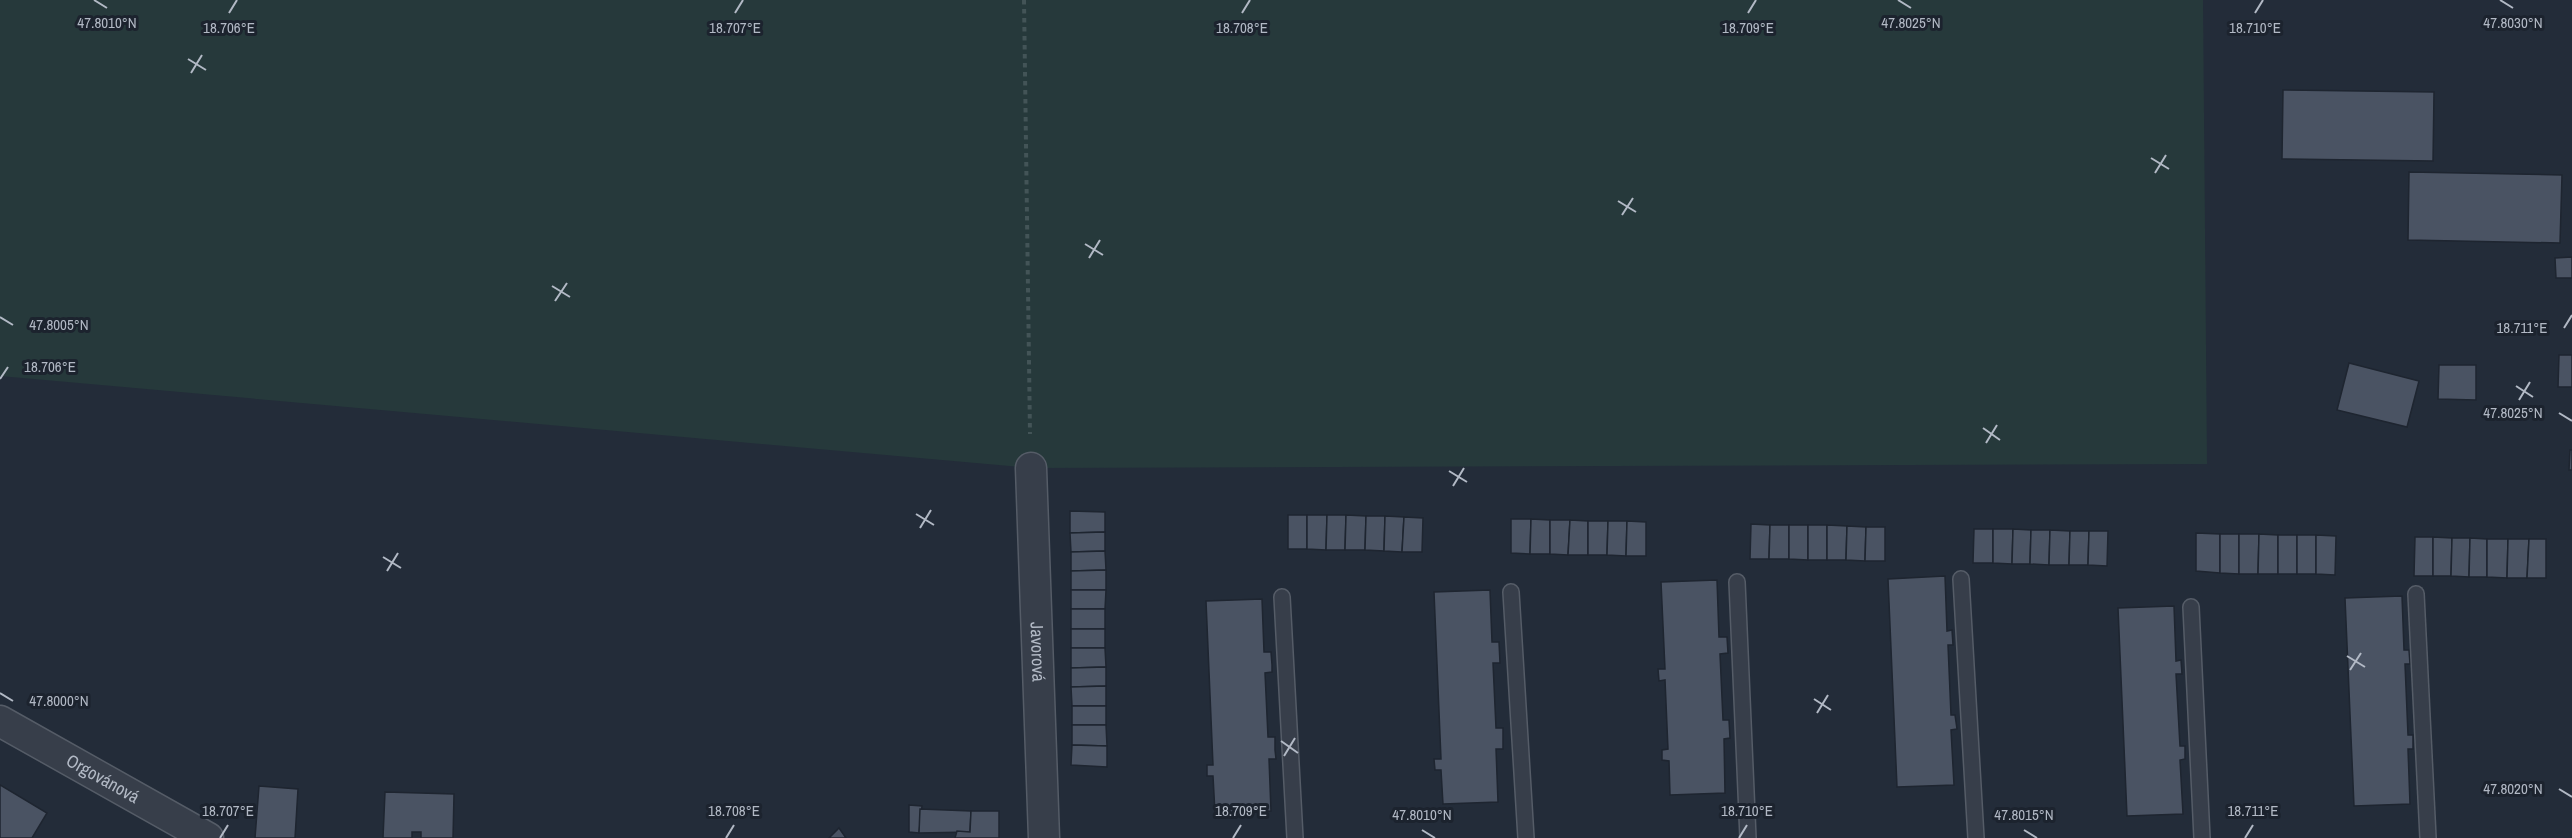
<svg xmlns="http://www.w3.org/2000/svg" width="2572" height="838" viewBox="0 0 2572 838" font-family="'Archivo Narrow',sans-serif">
  <rect width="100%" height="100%" fill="#232c39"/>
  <path fill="#26393b" d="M0,0H2203L2207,464L1031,468L0,376Z"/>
  <g fill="#4a5363" stroke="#1e2530" stroke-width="1.5">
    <path d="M2283,90L2434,92L2433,161L2282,159Z"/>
    <path d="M2409,172L2562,175L2560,243L2408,240Z"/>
    <path d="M2572,257V278H2556L2555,258Z"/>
    <path d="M2559,355H2572V387H2558Z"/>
    <path d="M2349,363L2419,381L2407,427L2337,410Z"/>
    <path d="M2439,365H2476V400L2438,399Z"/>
    <path d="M2570,450H2572V470H2569Z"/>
    <path d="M1070,511L1105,512V532L1070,533Z"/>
    <rect x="1288" y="515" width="19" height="34"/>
    <path d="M1307,515H1327L1326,550L1307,549Z"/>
    <path d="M1327,515H1346L1345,550H1326Z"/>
    <path d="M1346,515L1366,516L1365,550H1345Z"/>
    <path d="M1366,516H1385L1384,551L1365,550Z"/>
    <path d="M1385,516L1404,517L1402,552L1384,551Z"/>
    <path d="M1404,517L1423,518L1422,552H1402Z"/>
    <path d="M1511,519H1531L1530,554L1511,553Z"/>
    <path d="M1531,519L1550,520V554H1530Z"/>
    <path d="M1550,520H1570L1568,555L1550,554Z"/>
    <path d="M1570,520L1588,521V555H1568Z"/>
    <path d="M1588,521H1608L1607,555H1588Z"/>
    <path d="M1608,521H1627L1626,556L1607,555Z"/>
    <path d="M1627,521L1646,522V556H1626Z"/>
    <path d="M1751,524L1770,525L1769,559H1750Z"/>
    <path d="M1770,525H1789V559H1769Z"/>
    <path d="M1789,525H1808V560L1789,559Z"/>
    <rect x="1808" y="525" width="19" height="35"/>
    <path d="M1827,525L1847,526L1846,560H1827Z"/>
    <path d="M1847,526L1866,527L1865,561L1846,560Z"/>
    <path d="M1866,527H1885V561H1865Z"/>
    <path d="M1974,529H1993V563H1973Z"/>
    <path d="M1993,529H2013L2012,564L1993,563Z"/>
    <path d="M2013,529L2031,530L2030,564H2012Z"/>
    <path d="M2031,530H2050L2049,565L2030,564Z"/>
    <path d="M2050,530L2070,531L2069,565H2049Z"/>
    <path d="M2070,531H2089L2088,565H2069Z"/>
    <path d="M2089,531H2108L2107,566L2088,565Z"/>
    <path d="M1105,532V551L1071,552L1070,533Z"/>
    <path d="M2196,533L2220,534V573L2196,571Z"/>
    <path d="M2220,534H2239V574L2220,573Z"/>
    <path d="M2239,534H2259L2258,574H2239Z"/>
    <path d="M2259,534L2278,535V574H2258Z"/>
    <rect x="2278" y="535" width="19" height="39"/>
    <rect x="2297" y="535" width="19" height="39"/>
    <path d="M2316,535L2336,536L2335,575L2316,574Z"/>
    <path d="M2415,537H2433V576H2414Z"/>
    <path d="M2433,537L2452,538L2451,576H2433Z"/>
    <path d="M2452,538H2470L2469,577L2451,576Z"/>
    <path d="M2470,538L2487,539V577H2469Z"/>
    <path d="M2487,539H2508L2507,578L2487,577Z"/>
    <path d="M2508,539H2529L2527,578H2507Z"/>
    <path d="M2529,539H2546V578H2527Z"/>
    <path d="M1105,551L1106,570L1071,571V552Z"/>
    <path d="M1106,570V590H1071V571Z"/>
    <path d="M1945,576L1947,631L1952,630L1953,645H1948L1951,715H1955L1957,729L1951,730L1954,785L1897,787L1888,579Z"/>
    <path d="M1717,580L1719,637H1727L1728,653L1720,654L1723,720H1729L1730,738L1724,739L1725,793L1670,795L1669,761L1662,760V750L1668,749L1665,680L1659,681L1658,669H1665L1661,582Z"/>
    <path d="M1071,590H1106L1105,609H1071Z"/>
    <path d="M1490,590L1492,642H1499L1500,663H1493L1496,728H1503V749H1496L1498,802L1443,804L1441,770H1435L1434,759H1441L1434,592Z"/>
    <path d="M2402,596L2404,650H2409L2410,664H2405L2408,735H2413V749H2408L2410,804L2354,806L2345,598Z"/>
    <path d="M1262,599L1264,652H1271L1272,665V672L1265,673L1268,737H1275V750L1276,759H1269L1271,811L1215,813L1213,776H1207V765H1213L1206,601Z"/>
    <path d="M2174,606L2176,661L2181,660L2182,674H2176L2180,746H2185V759L2180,760L2183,814L2127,816L2118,608Z"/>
    <rect x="1071" y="609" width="34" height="20"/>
    <rect x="1071" y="629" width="34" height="19"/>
    <path d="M1071,648H1105L1106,667L1071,668Z"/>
    <path d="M1106,667V686L1071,687V668Z"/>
    <path d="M1106,686V706H1072L1071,687Z"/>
    <rect x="1072" y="706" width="34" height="19"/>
    <path d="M1072,725H1106L1107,746L1072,745Z"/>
    <path d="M1072,745L1107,746V767L1071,765Z"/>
    <path d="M0,785L47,813L32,838H0Z"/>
    <path d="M259,786L298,789L295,838H255Z"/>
    <path d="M385,792L454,794L453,838H421V832H412V838H383Z"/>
    <path d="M909,805L922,806L919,833L909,832Z"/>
    <path d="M920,809L971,811L970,832L919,833Z"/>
    <path d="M971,811H999V838H955L957,831L970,832Z"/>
    <path d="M839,828L846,838H829Z"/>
  </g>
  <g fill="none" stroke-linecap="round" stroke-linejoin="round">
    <g stroke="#555c67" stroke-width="18">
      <g id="lane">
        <path d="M1961,579L1976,838"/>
        <path d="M1737,582L1748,838"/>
        <path d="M1511,592L1526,838"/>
        <path d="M2416,594L2428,838"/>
        <path d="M1282,597L1295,838"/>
        <path d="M2191,607L2202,838"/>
      </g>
    </g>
    <g stroke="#555c67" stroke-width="33">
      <g id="street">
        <path id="s1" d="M1031,468L1044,838"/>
        <path id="s2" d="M0,721L208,838"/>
      </g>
    </g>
    <path stroke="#435457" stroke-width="4" stroke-dasharray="4.5 4.5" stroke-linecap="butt" d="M1024,0L1030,434"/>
    <use href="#lane" stroke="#373e4a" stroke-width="15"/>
    <use href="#street" stroke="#373e4a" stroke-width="30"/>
  </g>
  <path fill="none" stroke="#b2b9c5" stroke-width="2" d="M94,0L107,8M1898,0L1911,8M2500,0L2513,8M229,13L237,0M735,13L743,0M1242,13L1250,0M1748,13L1756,0M2255,13L2263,0M188,59L206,70M191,73L202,55M2151,158L2169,169M2155,173L2166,155M1618,201L1636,212M1622,215L1633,198M1085,244L1103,255M1089,258L1100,240M552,286L570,297M555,301L567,283M0,317L13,325M2564,328L2572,315M0,379L8,367M2516,386L2533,397M2519,400L2530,382M2559,413L2572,421M1983,428L2000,440M1986,443L1997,425M1449,471L1467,482M1453,486L1464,468M916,514L934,525M920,528L931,510M383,557L401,568M387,571L398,553M2347,656L2365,667M2350,670L2361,653M0,693L13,701M1814,699L1831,710M1817,713L1828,695M1281,741L1298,753M1284,756L1295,738M2559,789L2572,797M1422,830L1435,838M2024,830L2037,838M220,838L228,825M726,838L734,825M1233,838L1241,825M1739,838L1747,825M2245,838L2253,825"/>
  <g text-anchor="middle" stroke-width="6" stroke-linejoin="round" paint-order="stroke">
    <g font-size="18" fill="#b2b9c5" stroke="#1c232e">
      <text dy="6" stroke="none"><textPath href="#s1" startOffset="184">Javorová</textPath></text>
      <text dy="6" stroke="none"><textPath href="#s2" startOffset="118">Orgovánová</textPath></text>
    </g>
  </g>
  <g font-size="15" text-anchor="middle" fill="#b2b9c5" stroke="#1c232e" stroke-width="6" stroke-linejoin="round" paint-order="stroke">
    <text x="107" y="28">47.8010°N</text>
    <text x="1911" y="28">47.8025°N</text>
    <text x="2513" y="28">47.8030°N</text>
    <text x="229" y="33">18.706°E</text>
    <text x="735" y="33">18.707°E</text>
    <text x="1242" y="33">18.708°E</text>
    <text x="1748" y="33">18.709°E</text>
    <text x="2255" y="33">18.710°E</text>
    <text x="59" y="330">47.8005°N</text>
    <text x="2522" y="333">18.711°E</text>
    <text x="50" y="372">18.706°E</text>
    <text x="2513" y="418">47.8025°N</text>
    <text x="59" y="706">47.8000°N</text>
    <text x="2513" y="794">47.8020°N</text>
    <text x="228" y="816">18.707°E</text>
    <text x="734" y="816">18.708°E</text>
    <text x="1241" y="816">18.709°E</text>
    <text x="1747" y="816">18.710°E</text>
    <text x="2253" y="816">18.711°E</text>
    <text x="1422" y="820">47.8010°N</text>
    <text x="2024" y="820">47.8015°N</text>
  </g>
</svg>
